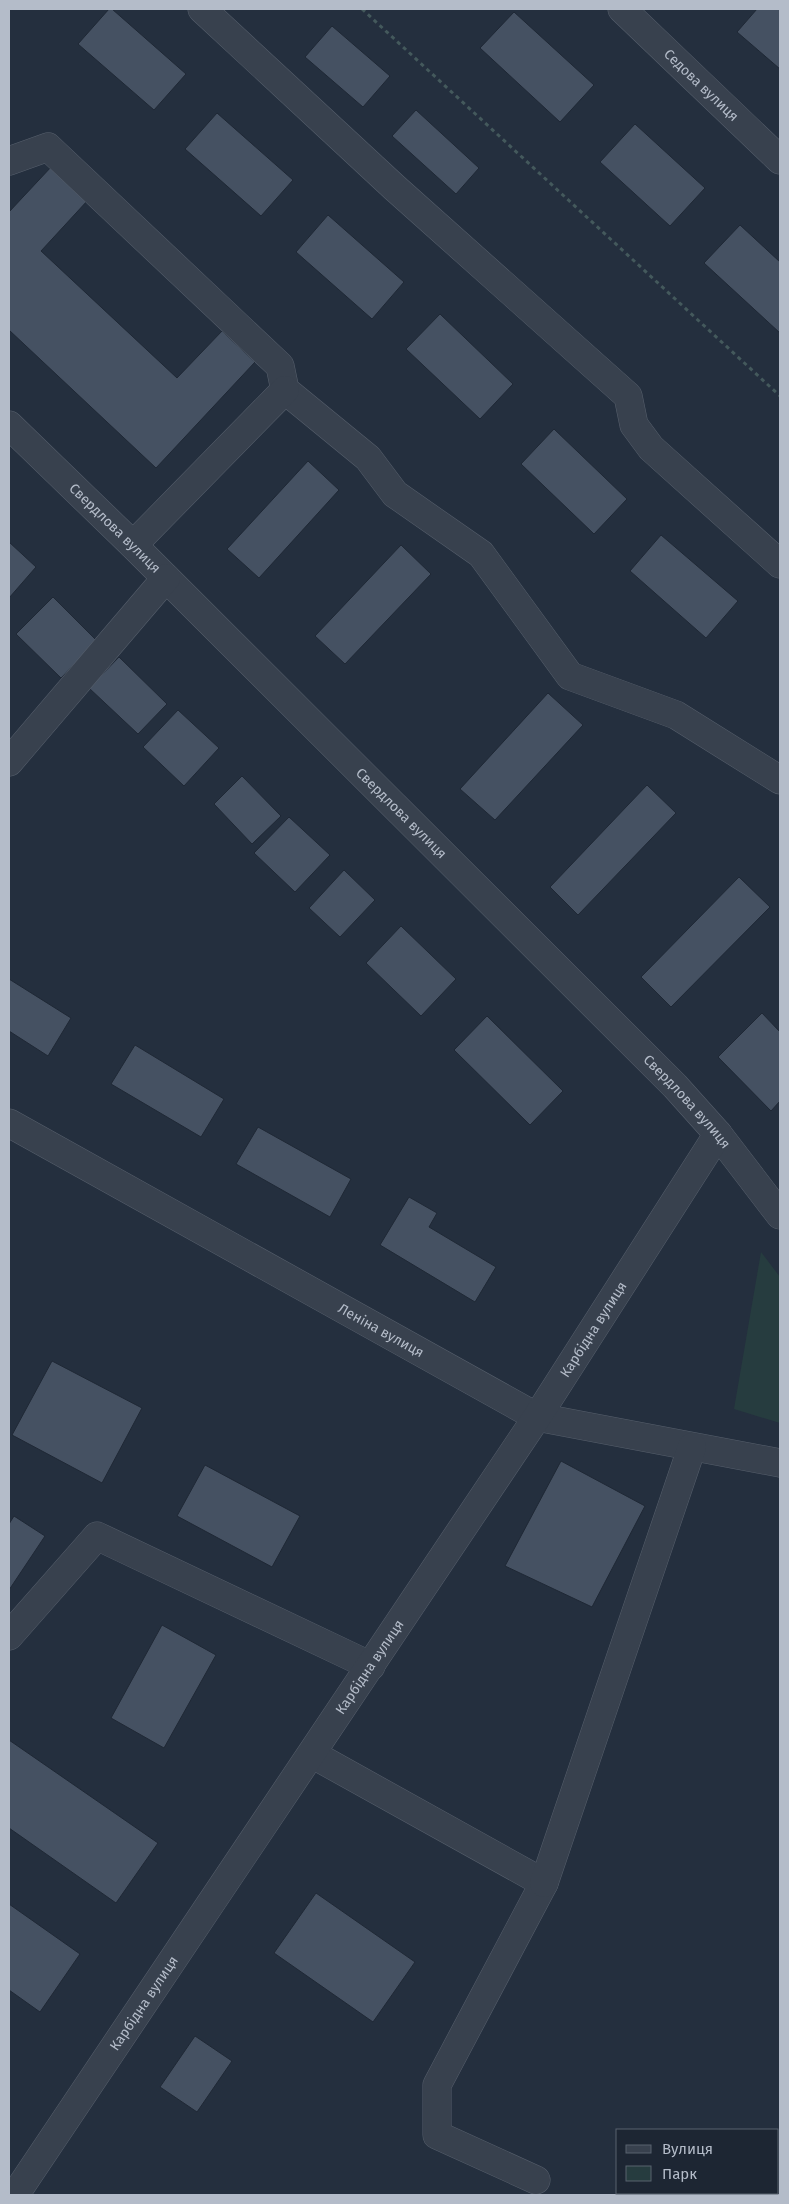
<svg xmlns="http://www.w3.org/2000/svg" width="789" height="2204" viewBox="0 0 789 2204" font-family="'Fira Sans',sans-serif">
  <rect width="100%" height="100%" fill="#242f3e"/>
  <path fill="#263c3f" d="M761,1252L780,1277V1423L734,1409Z"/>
  <g fill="#455162" stroke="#1f2835">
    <path d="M109,9H112L186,74L154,110L78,44Z"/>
    <path d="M757,9H780V69L737,32Z"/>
    <path d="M514,12L594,85L560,122L480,48Z"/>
    <path d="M332,26L390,76L363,107L305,57Z"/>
    <path d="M416,110L479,168L456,194L392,136Z"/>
    <path d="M217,113L293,180L261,216L185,149Z"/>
    <path d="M635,124L705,188L670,226L600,162Z"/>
    <path d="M52,166L88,200L41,251L177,378L222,331L255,362L156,468L9,330V212Z"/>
    <path d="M328,215L404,282L372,319L296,252Z"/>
    <path d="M740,225L780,262V333L704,263Z"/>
    <path d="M440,314L513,384L480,419L406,349Z"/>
    <path d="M554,429L627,499L594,534L521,464Z"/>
    <path d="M308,461L339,490L259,578L227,549Z"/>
    <path d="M661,535L738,601L706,638L630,571Z"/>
    <path d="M9,542L36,567L9,598Z"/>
    <path d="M401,545L431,574L345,664L315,636Z"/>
    <path d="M53,597L97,641L61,678L16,634Z"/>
    <path d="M119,657L167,704L138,734L89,688Z"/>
    <path d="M548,693L583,725L495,820L460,789Z"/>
    <path d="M178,710L219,748L184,786L143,747Z"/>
    <path d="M242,776L281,816L252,844L214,804Z"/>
    <path d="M647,785L676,813L578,915L550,887Z"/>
    <path d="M289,817L330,855L295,892L254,853Z"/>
    <path d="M344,870L375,900L340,937L309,908Z"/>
    <path d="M739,877L770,907L671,1007L641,977Z"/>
    <path d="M401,926L456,979L421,1016L366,963Z"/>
    <path d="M9,979L71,1018L48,1056L9,1031Z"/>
    <path d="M762,1013L780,1032V1101L771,1111L718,1057Z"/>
    <path d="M487,1016L563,1091L530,1125L454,1050Z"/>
    <path d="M135,1045L224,1099L201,1137L111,1084Z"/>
    <path d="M258,1127L351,1179L330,1217L236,1164Z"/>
    <path d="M409,1197L437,1213L429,1227L496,1267L475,1302L380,1245Z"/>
    <path d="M52,1361L142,1408L102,1483L12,1435Z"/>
    <path d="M561,1461L645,1506L592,1607L505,1566Z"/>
    <path d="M205,1465L300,1516L272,1567L177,1516Z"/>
    <path d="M14,1516L45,1536L9,1590V1524Z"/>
    <path d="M162,1625L216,1655L164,1748L111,1718Z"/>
    <path d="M9,1740L158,1843L116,1903L9,1828Z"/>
    <path d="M316,1893L415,1962L373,2022L274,1953Z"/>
    <path d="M9,1904L80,1954L40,2012L9,1990Z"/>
    <path d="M195,2036L232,2061L197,2112L160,2087Z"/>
  </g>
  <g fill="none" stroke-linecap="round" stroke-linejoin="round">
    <g stroke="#565f6c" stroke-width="29">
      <g id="minor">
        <path d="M202,9L395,188L628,396L634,425L651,448L780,564"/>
        <path id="s1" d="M622,9L780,160"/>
        <path d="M9,161L48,147L280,366L285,390L368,458L395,494L481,554L570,676L676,715L780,780"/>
        <path id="s2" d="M9,425L133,545L675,1086L718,1134L780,1215"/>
        <path d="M133,545L285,390"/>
        <path d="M9,762L166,578"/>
        <path id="s3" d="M9,1123L537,1417L780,1463"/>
        <path d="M9,1636L97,1536L371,1666"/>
        <path d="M312,1754L544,1883L437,2085V2135L536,2180"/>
        <path d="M544,1883L692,1447"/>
        <path id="s4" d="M15,2195L537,1417L718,1134"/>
      </g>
    </g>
    <path stroke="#44595c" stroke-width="3" stroke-dasharray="4 4" stroke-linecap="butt" d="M362,9L780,396"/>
    <use href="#minor" stroke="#38414e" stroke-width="28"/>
  </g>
  <g text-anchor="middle" stroke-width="4" stroke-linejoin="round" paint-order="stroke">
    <g font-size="14" fill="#b4bcc9" stroke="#1d2633">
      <text dy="5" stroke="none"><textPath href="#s1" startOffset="110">Седова вулиця</textPath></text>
      <text dy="5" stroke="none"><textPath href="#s2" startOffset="148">Свердлова вулиця</textPath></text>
      <text dy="5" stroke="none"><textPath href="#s2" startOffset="552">Свердлова вулиця</textPath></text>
      <text dy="5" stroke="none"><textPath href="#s2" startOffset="958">Свердлова вулиця</textPath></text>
      <text dy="5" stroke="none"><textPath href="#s4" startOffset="1041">Карбідна вулиця</textPath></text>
      <text dy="5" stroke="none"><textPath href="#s3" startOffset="426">Леніна вулиця</textPath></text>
      <text dy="5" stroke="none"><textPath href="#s4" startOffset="636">Карбідна вулиця</textPath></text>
      <text dy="5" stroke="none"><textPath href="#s4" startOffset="231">Карбідна вулиця</textPath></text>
    </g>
  </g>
  <rect width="789" height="2204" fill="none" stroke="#b4bcc9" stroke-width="20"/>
  <rect x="616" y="2129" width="162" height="65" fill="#1d2633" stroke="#59626f"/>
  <rect x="626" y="2145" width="25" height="8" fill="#38414e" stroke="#59626f"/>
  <text x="662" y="2154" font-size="15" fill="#b4bcc9">Вулиця</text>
  <rect x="626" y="2166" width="25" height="15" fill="#263c3f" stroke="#59626f"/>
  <text x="662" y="2179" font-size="15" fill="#b4bcc9">Парк</text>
</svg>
